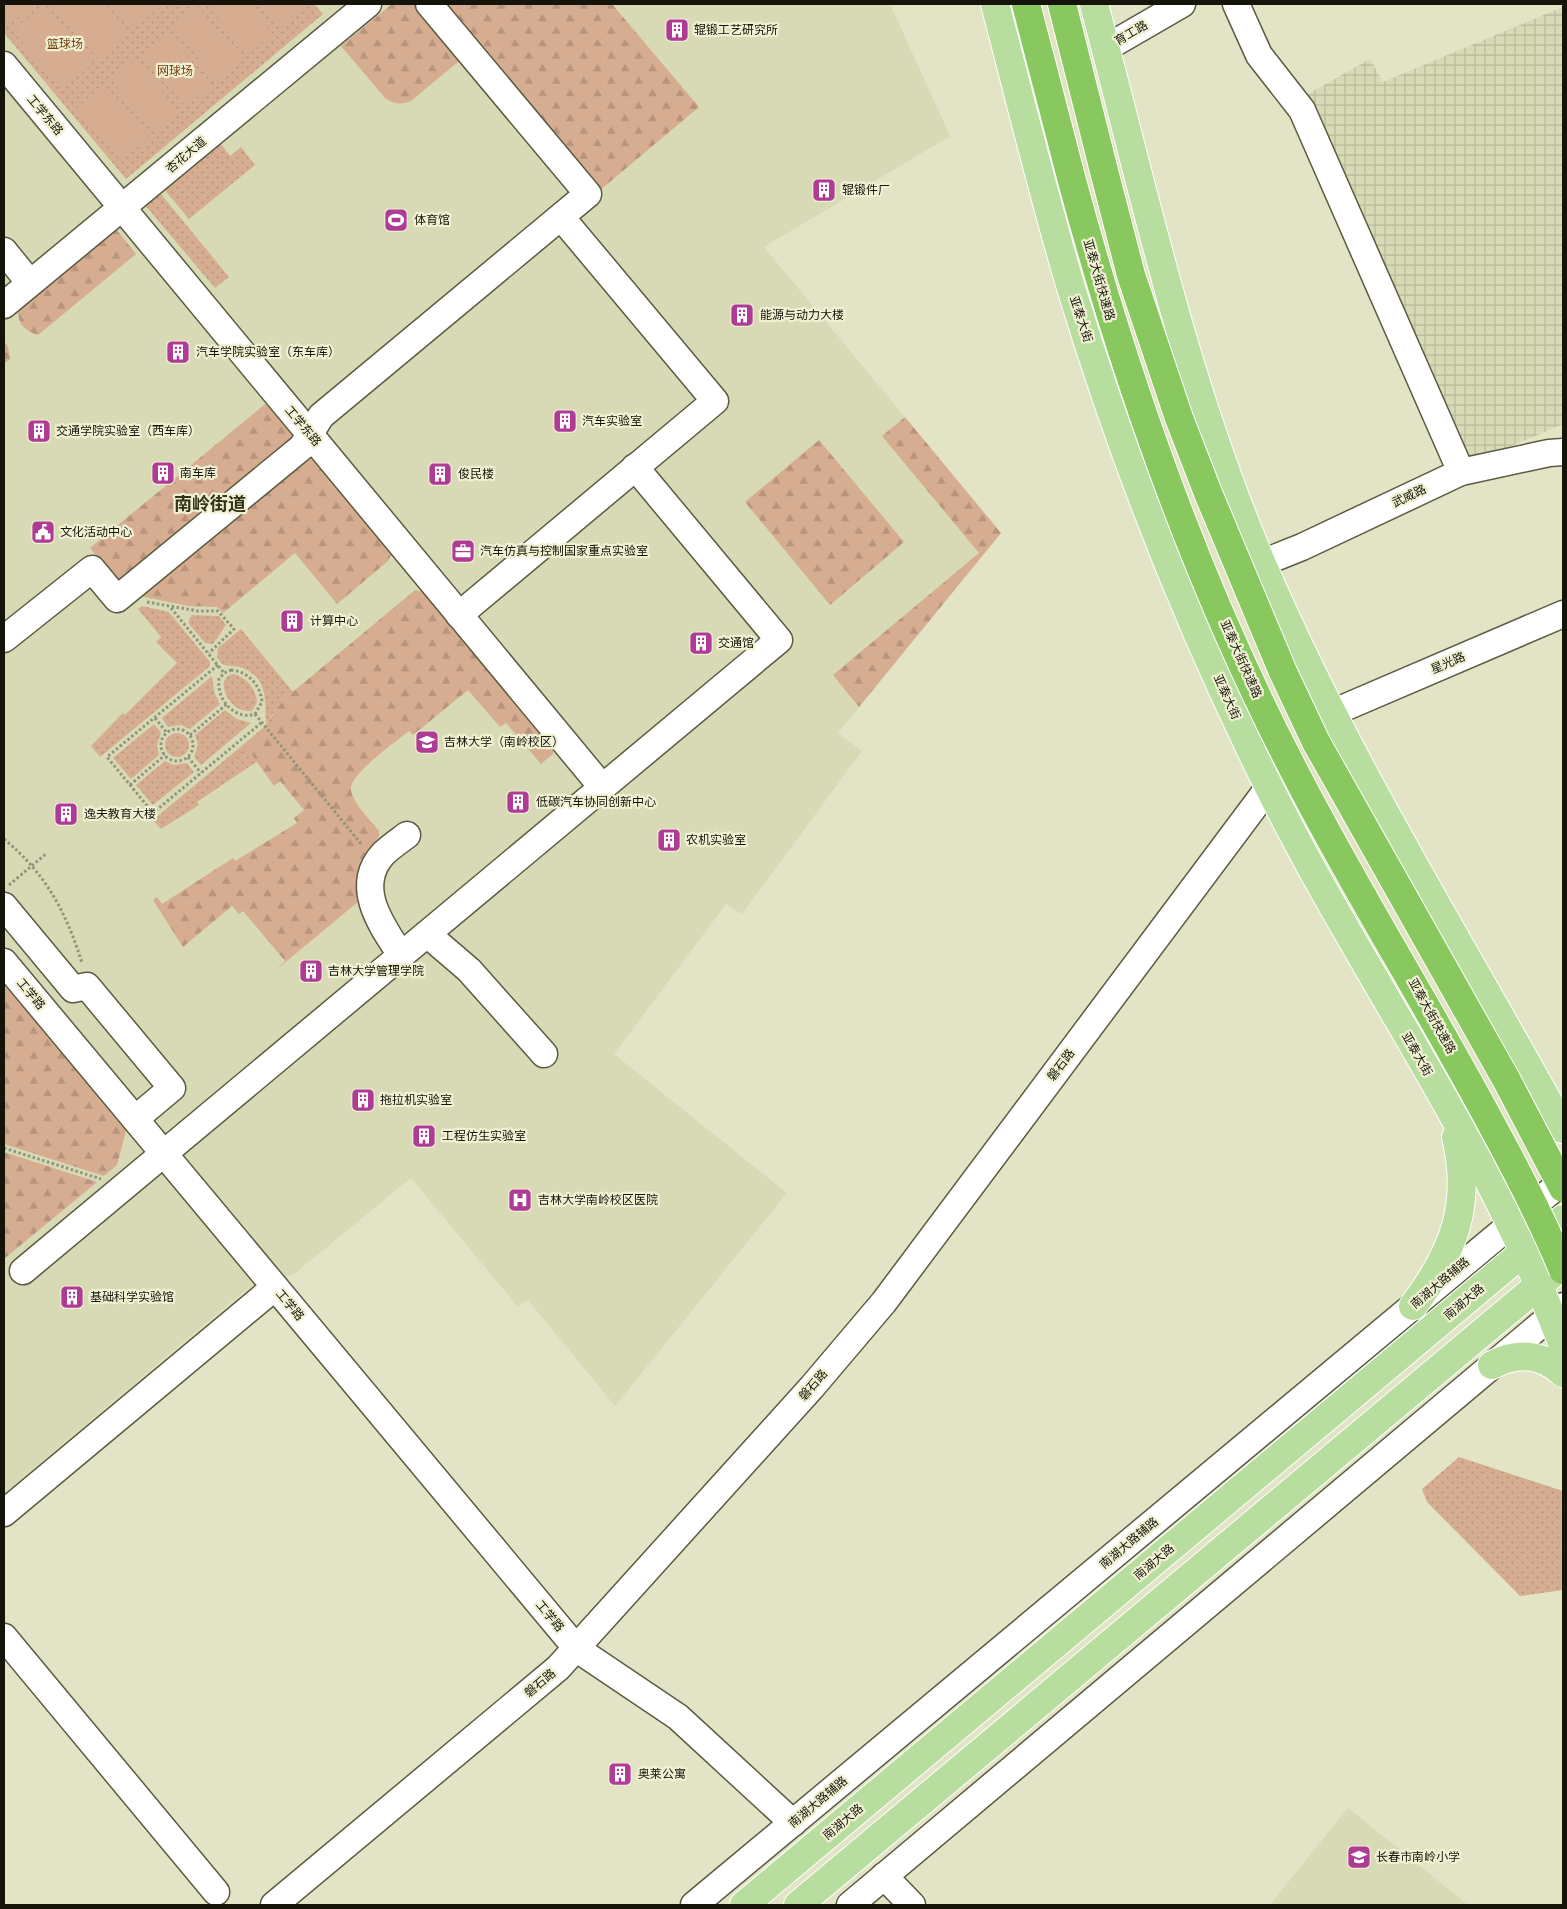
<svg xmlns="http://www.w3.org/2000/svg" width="1567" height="1909" viewBox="0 0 1567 1909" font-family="'Noto Sans','Noto Sans SC',sans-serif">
  <defs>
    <pattern id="industrial-grid" width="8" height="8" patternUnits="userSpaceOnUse" patternTransform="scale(1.25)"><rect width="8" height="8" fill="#d8d9b5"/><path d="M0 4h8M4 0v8" fill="none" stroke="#b8b99a"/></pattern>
    <pattern id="grass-dots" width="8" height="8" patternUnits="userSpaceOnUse" patternTransform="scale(1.25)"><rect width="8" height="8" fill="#d7ad91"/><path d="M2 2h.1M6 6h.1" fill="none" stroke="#b8947c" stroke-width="1.8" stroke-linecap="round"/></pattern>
    <pattern id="forest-firs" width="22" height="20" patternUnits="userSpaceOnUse" patternTransform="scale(1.25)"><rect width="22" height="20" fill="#d7ad91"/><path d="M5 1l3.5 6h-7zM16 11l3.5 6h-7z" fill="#b8947c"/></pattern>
  </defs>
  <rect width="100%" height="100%" fill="#e3e4c6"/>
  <g fill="#d8d9b5">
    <path d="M4,4H890L950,136L764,247L1001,533L838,733L862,751L742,914L726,904L614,1054L787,1193L615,1406L528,1300L518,1307L411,1178L294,1274L246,1290L4,1493Z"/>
    <path d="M1348,1808L1468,1905H1270Z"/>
  </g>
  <path fill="url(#industrial-grid)" d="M1563,7V424L1472,463L1303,97L1370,59L1383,82Z"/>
  <g fill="url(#grass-dots)">
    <path d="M4,4H314L323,14L126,179L4,33Z"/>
    <path d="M220,143L230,156L241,147L255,165L189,219L164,189Z"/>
    <path d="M160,193L229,277L215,288L145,205Z"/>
    <path d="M142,606L169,612L210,662V666L100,757L91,746L123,713L125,715L177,663L156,642L161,637L138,609Z"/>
    <path d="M192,615L219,616L226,625L213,644L205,643L189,624V619Z"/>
    <path d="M241,629L293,692L283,700L266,723C265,702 268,679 245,669C238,665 230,667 222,664L217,657L218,648Z"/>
    <path d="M234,674C247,678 256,689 257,702L252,711C235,713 222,696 224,681L229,675Z"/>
    <path d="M212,676L214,692L220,704L190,729L181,725L168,727L162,718Z"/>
    <path d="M225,710L237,719L251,723L201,765L194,757L198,745L195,735Z"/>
    <path d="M154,724L161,733L157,745L159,755L131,779L113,758Z"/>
    <circle cx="177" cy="745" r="12"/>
    <path d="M244,744L258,761L197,802L199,805L161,829L153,820Z"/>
    <path d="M165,761L174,765L187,763L194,772L153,805L136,785Z"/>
    <path d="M1459,1457L1563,1491V1590L1520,1596L1427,1502L1422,1489Z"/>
  </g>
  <g fill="url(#forest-firs)">
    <path d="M392,4H420L464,57L411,101C401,105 393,104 385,98L341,46Z"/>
    <path d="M443,4H612L699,107L599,191Z"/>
    <path d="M116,229L136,254L38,335C25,331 18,325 18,310Z"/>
    <path d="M4,341L8,347L10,359L4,364Z"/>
    <path d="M269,401L296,436L119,583L90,548Z"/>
    <path d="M905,417L1001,533L859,707L833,675L979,553L882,436Z"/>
    <path d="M819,440L904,542L830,605L745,502Z"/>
    <path d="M307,459L313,460L391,555L388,561L337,604L295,553L223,613L217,607L188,606L140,596Z"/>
    <path d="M415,590L422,592L553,750V754L541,764L506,723L500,727L468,690L413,735L409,731C397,741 348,775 351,790C353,804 371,820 379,831V836L364,861L365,896L276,970L285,961L243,911L239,914L232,906L183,947L153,900L157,897L162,904L233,858L235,861L297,823L294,818L304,810L280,781L274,786L244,744L264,727L283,700Z"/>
    <path d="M4,984L126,1131L117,1165L104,1176L4,1144Z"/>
    <path d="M4,1152L97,1182L4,1259Z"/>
  </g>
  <g fill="#d7ad91">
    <path d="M4,4H34L9,25L4,19Z"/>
    <path d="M44,4L93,63L62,89L13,31Z"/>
    <path d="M52,4H105L129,32L98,59Z"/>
    <path d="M112,4H163L133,29Z"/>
    <path d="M206,4H248L273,34L249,55Z"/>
    <path d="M259,4H301L304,8L280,29Z"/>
    <path d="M198,7L242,60L217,81L173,28Z"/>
    <path d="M167,33L211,86L186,107L142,54Z"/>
    <path d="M135,60L180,113L155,133L111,80Z"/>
    <path d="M104,85L149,138L121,161L77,108Z"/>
  </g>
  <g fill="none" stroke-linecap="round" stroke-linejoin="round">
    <g stroke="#5b5b41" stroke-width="29">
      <g id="minor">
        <path d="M1236,4L1259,55L1302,110L1461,472"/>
        <path d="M1106,48L1182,4"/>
        <path d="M4,65L602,787"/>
        <path d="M4,251L30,283"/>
        <path d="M4,305L368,4"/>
        <path d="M1262,563L1302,547L1461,472L1549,453L1563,452"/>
        <path d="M459,615L715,401L561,217"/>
        <path d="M4,639L92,569L117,599L302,447L321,416L588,194L429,4"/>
        <path d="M1332,713L1563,614"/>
        <path d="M4,906L73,989L87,986L172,1088L135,1119"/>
        <path d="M427,934L469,970L544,1054"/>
        <path d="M401,955C382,926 353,887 383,854C390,847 399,841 407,835"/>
        <path d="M4,962L577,1649L678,1717L793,1823"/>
        <path d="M23,1271L779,640L635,467"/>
        <path d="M4,1513L275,1287"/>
        <path d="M4,1637L216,1892"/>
        <path d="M884,1876L912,1905"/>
        <path d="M274,1905L558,1668L812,1387L884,1302L1269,787"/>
        <path d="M694,1905L1563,1181"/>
        <path d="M850,1905L1563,1306"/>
      </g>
    </g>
    <g stroke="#fff" stroke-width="30">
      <g id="major">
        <path d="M995,4C1020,99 1043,194 1071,288C1123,459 1189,627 1269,787C1362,975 1490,1148 1563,1346"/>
        <path d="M1094,4C1144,192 1185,384 1262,564C1346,761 1461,942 1563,1129"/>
        <path d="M1413,1306C1454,1252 1472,1204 1456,1137"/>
        <path d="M1492,1365C1516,1352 1542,1353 1563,1373"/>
        <path d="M744,1905L1563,1219"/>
        <path d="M798,1905L1552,1274"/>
      </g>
    </g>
    <g stroke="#fff" stroke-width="30">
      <g id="highway">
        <path d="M1026,4L1071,177"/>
        <path d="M1062,4L1104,171"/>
      </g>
    </g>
    <g stroke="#92937d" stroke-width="3" stroke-dasharray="2.5 2.5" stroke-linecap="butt">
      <path d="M147,602L198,611H218L234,629L209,653"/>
      <path d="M171,608L224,673"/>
      <path d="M218,665L107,757L153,813L261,723"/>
      <path d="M231,670C248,671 261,686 262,702L255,714C235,721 216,699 219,679L224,673Z"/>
      <path d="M255,714L362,845"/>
      <path d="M155,718L167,733"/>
      <circle cx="177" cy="745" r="16"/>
      <path d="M190,735L227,704"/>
      <path d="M188,757L201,773"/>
      <path d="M130,785L165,755"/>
      <path d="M4,839C45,873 66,911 82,963"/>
      <path d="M9,885L47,853"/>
      <path d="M4,1148L101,1179"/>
    </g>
    <use href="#minor" stroke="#fff" stroke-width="26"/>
    <use href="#major" stroke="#b8de9f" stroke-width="28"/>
    <use href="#highway" stroke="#89c85f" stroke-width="28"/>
    <g stroke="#fff" stroke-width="30" stroke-linecap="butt">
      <g id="highway-bridge">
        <path d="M1104,171L1131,275L1179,418L1208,493L1283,672L1316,742L1506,1079L1563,1188"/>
        <path d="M1071,177C1125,378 1193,574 1288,759C1352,885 1428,1005 1494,1129C1519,1175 1543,1222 1563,1270"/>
      </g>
    </g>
    <use href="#highway-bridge" stroke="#89c85f" stroke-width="28"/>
  </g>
  <defs>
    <g id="building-square" transform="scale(1.25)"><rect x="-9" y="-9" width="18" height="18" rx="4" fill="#ae3b96" stroke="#f0f1d3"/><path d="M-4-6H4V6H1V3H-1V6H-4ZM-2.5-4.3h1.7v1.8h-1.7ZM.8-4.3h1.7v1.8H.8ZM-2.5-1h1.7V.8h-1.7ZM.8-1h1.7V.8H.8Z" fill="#fff"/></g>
    <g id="stadium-square" transform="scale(1.25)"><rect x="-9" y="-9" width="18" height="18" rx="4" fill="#ae3b96" stroke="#f0f1d3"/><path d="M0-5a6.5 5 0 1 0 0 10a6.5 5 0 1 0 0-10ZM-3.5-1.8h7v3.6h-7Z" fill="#fff"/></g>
    <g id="civic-square" transform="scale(1.25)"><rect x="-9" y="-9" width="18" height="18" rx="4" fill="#ae3b96" stroke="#f0f1d3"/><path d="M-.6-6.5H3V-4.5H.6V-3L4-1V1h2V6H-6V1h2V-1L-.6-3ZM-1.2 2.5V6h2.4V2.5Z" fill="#fff"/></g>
    <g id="office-square" transform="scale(1.25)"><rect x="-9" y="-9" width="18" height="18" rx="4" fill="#ae3b96" stroke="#f0f1d3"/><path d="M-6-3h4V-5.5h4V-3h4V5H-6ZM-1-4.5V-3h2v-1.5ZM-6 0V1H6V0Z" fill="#fff"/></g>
    <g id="university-square" transform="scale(1.25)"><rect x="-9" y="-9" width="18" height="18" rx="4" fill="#ae3b96" stroke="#f0f1d3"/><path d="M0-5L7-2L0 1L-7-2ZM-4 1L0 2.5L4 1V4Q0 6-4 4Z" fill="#fff"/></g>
    <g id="hospital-square" transform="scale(1.25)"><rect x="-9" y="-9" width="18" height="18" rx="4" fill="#ae3b96" stroke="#f0f1d3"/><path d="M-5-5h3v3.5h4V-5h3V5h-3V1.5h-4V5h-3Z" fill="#fff"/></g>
    <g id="school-square" transform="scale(1.25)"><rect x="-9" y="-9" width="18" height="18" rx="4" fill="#ae3b96" stroke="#f0f1d3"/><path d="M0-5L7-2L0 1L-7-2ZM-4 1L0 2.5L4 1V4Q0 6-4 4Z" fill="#fff"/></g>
  </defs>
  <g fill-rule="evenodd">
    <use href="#building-square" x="677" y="30"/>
    <use href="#building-square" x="824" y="190"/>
    <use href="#stadium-square" x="396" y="220"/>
    <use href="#building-square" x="742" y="315"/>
    <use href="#building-square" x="178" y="352"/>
    <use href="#building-square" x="565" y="421"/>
    <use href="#building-square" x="39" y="431"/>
    <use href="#building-square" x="163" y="473"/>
    <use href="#building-square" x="440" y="474"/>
    <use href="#civic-square" x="43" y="532"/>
    <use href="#office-square" x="463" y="551"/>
    <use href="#building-square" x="292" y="621"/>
    <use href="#building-square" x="701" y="643"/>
    <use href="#university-square" x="427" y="742"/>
    <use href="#building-square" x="518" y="802"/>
    <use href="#building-square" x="66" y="814"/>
    <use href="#building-square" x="669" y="840"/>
    <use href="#building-square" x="311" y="971"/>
    <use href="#building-square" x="363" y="1100"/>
    <use href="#building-square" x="424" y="1136"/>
    <use href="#hospital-square" x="520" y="1200"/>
    <use href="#building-square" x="72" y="1297"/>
    <use href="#building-square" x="620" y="1774"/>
    <use href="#school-square" x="1359" y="1857"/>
  </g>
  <g text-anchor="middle" stroke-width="4.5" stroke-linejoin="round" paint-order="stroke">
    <g font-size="12" fill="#14140a" stroke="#f0f1d3" text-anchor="start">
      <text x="694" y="34">辊锻工艺研究所</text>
      <text x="842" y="194">辊锻件厂</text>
      <text x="414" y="224">体育馆</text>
      <text x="760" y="319">能源与动力大楼</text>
      <text x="196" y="356">汽车学院实验室（东车库）</text>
      <text x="582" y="425">汽车实验室</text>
      <text x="56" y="435">交通学院实验室（西车库）</text>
      <text x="180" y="477">南车库</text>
      <text x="458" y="478">俊民楼</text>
      <text x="60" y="536">文化活动中心</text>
      <text x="480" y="555">汽车仿真与控制国家重点实验室</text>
      <text x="310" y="625">计算中心</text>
      <text x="718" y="647">交通馆</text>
      <text x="444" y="746">吉林大学（南岭校区）</text>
      <text x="536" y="806">低碳汽车协同创新中心</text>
      <text x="84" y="818">逸夫教育大楼</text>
      <text x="686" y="844">农机实验室</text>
      <text x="328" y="975">吉林大学管理学院</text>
      <text x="380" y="1104">拖拉机实验室</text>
      <text x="442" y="1140">工程仿生实验室</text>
      <text x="538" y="1204">吉林大学南岭校区医院</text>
      <text x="90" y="1301">基础科学实验馆</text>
      <text x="638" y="1778">奥莱公寓</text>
      <text x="1376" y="1861">长春市南岭小学</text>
    </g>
    <g font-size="12" fill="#14140a" stroke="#f0f1d3">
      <text transform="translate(1131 33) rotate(-30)" y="4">育工路</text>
      <text transform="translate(45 115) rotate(50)" y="4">工学东路</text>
      <text transform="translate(186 155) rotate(-40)" y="4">杏花大道</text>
      <text transform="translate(1099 280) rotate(74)" y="4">亚泰大街快速路</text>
      <text transform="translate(1081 319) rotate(72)" y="4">亚泰大街</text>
      <text transform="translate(303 426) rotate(50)" y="4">工学东路</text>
      <text transform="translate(1409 496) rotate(-25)" y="4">武威路</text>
      <text transform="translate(1241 659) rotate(66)" y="4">亚泰大街快速路</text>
      <text transform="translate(1448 663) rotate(-23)" y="4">星光路</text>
      <text transform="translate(1227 697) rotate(66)" y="4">亚泰大街</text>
      <text transform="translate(31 994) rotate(50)" y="4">工学路</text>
      <text transform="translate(1432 1016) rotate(61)" y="4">亚泰大街快速路</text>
      <text transform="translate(1417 1054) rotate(60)" y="4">亚泰大街</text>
      <text transform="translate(1061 1065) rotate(-53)" y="4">磐石路</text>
      <text transform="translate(1440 1283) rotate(-40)" y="4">南湖大路辅路</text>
      <text transform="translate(1464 1302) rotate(-40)" y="4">南湖大路</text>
      <text transform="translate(290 1305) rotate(50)" y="4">工学路</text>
      <text transform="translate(813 1385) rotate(-49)" y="4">磐石路</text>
      <text transform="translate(1129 1543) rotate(-40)" y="4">南湖大路辅路</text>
      <text transform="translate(1154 1562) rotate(-40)" y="4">南湖大路</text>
      <text transform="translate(550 1616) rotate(50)" y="4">工学路</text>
      <text transform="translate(540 1683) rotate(-40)" y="4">磐石路</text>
      <text transform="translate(818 1802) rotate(-40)" y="4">南湖大路辅路</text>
      <text transform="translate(843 1822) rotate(-40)" y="4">南湖大路</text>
    </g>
    <g font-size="12" fill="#763e0c" stroke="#f0f1d3">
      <text x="65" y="48">篮球场</text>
      <text x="175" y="75">网球场</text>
    </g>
    <g font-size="18" font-weight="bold" fill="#32321a" stroke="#f0f1d3">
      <text x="210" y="510">南岭街道</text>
    </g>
  </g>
  <rect width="1567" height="1909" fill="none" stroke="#14140a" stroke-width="10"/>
</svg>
